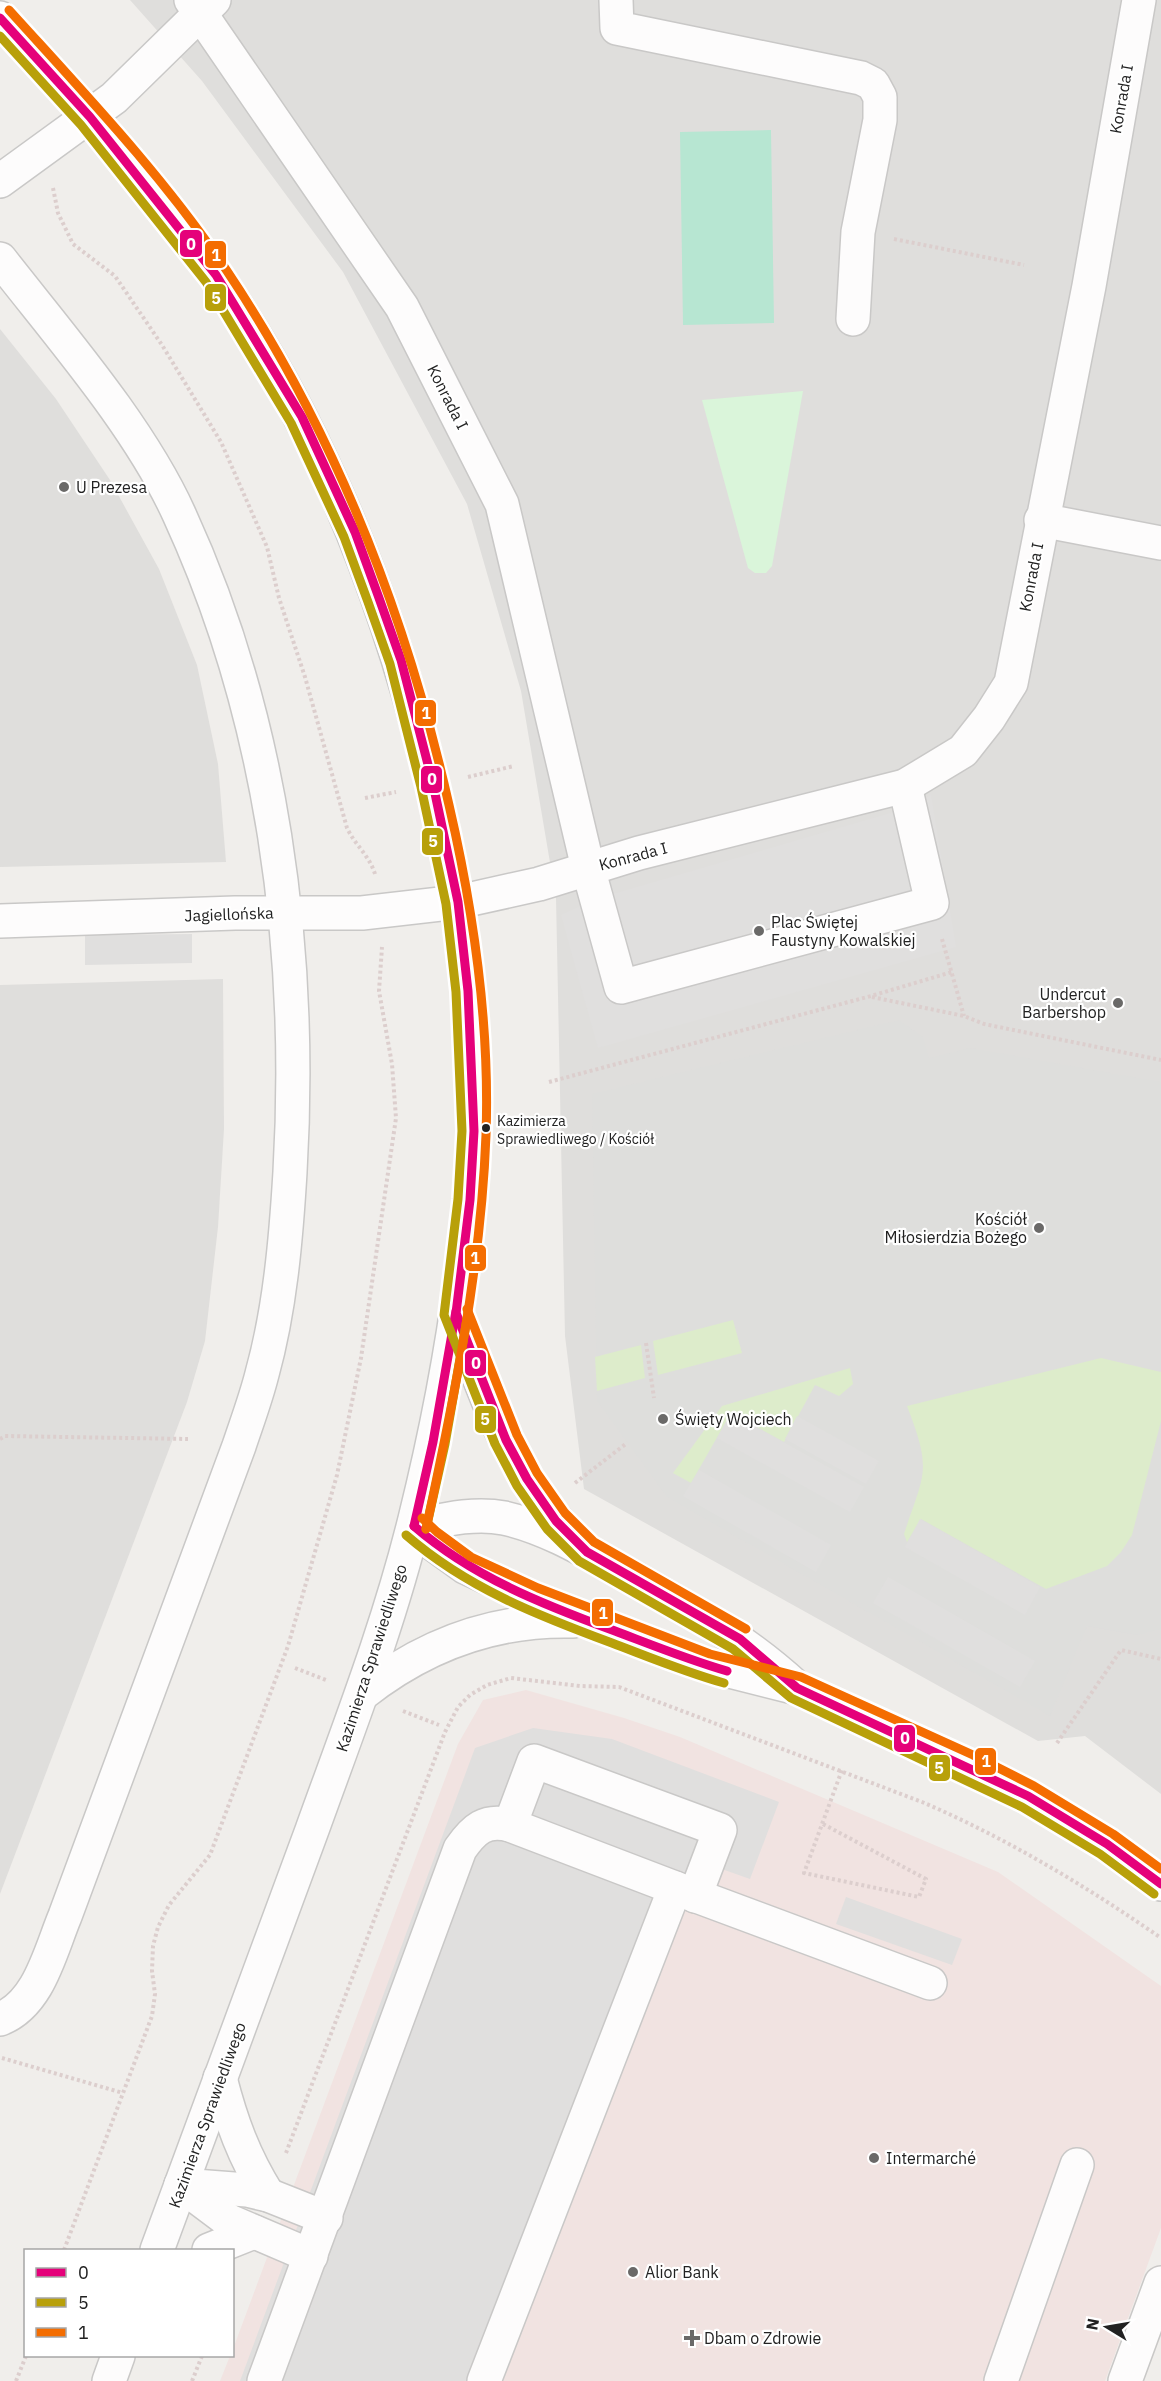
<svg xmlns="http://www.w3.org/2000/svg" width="1161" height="2381" viewBox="0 0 1161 2381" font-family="'IBM Plex Sans',sans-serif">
  <rect width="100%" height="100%" fill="#f0eeeb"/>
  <g fill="#dfdedc">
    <path d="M130,0H1161V1794L1085,1736L1038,1741L584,1489L565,1336L556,898L521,691L467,504L343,272L202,81Z"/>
    <path d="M0,329L56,399L110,480L159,569L197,665L218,764L226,862L0,867Z"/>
    <path d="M223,979L224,1129L218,1227L205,1341L187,1402L0,1894V985Z"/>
  </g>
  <path fill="#f1e3e1" d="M526,1690L624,1718L680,1737L998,1872L1161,1986V2228L1105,2381H220L230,2356H232L233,2349L458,1744L483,1700Z"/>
  <path fill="#dededc" d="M899,1020L923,1037L929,1058L970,1048L1161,1082V1629L1138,1635L1087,1626L1050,1716L667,1497L597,1401L592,1094Z"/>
  <g fill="#ddeccb">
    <path d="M733,1320L742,1353L658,1375L653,1341Z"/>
    <path d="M641,1345L645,1378L597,1391L595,1357Z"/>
    <path d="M1101,1358L1161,1372V1421L1132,1535L1121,1552L1107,1566L1046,1589L921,1519L907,1542L904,1534C925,1471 932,1471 907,1406Z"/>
    <path d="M850,1368L853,1384L839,1396L815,1385L784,1442L731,1413L691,1483L673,1473L722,1406Z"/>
  </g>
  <path fill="#daf5da" d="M803,391L772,566L766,573H755L748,568L702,400Z"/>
  <path fill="#b7e6d2" d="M771,130L774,323L683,325L680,132Z"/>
  <g fill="#e0dfde">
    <path d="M931,795L956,947L598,1048L561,915L596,899L911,807Z"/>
    <path d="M192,934V963L85,965V935Z"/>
    <path d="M731,1413L864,1487L850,1512L717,1438Z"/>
    <path d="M797,1416L879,1461L866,1484L785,1439Z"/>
    <path d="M699,1470L831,1545L816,1572L683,1496Z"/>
    <path d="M920,1519L1040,1587L1025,1615L905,1547Z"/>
    <path d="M888,1577L1035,1661L1020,1687L873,1603Z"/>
    <path d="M533,1728L612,1739L779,1802L750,1879L702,1862L502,2381H240L475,1748Z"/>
    <path d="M846,1897L962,1939L952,1965L836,1924Z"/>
  </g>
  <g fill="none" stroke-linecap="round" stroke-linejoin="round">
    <g stroke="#c9c8c7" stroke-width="36">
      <g id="minor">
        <path d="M191,0L402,307L502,504L588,868L621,987L932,903L905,786"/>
        <path d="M616,0L617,28L861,78L873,84L880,97V120L858,232L853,319"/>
        <path d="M0,18C76,101 154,185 218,278C333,447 402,637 444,836C464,934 478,1036 474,1136C468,1265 446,1394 415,1519C389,1625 349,1727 312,1830C260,1970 209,2110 157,2250"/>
        <path d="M0,181L114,98L214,0"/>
        <path d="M0,259C60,336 139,426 179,514C273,718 303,949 290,1172C286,1239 280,1309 262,1374C256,1398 247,1422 239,1446L65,1916C50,1952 39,2004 0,2019"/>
        <path d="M1041,520L1161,543"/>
        <path d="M0,921L235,913H362L458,902L539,884L639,853L905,786L963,751L989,718L1011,683L1089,286L1139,0"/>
        <path d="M456,1314C485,1395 513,1479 575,1540"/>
        <path d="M414,1526L429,1541L465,1567L533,1599L706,1665L797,1688L968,1766L1028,1796L1107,1844L1161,1884"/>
        <path d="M414,1526C443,1520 474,1512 504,1518C549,1528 589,1553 629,1575C689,1609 744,1639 795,1686"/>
        <path d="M362,1694C424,1645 494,1619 573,1621"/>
        <path d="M510,1825L534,1761L720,1830L695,1896"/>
        <path d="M220,2078C231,2121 244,2157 268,2195"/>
        <path d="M181,2185L247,2190L268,2195L326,2218"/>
        <path d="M181,2185L229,2221L311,2256"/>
        <path d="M209,2250L254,2232"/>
        <path d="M109,2381L118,2356"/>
        <path d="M264,2381L460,1849C474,1829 485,1819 510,1825L675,1888"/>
        <path d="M484,2381L675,1888L930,1983"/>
        <path d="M1001,2381L1077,2165"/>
        <path d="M1125,2381L1161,2283"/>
      </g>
    </g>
    <g stroke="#dccecd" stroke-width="4" stroke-dasharray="3 3" stroke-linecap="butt">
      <path d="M53,188L58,213L73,244L115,276L162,345L221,442L267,547L279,598L305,677L347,828C355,845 369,855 375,874"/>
      <path d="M894,239L1024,265"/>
      <path d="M468,777L514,766"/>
      <path d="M365,798L396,792"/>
      <path d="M942,939L964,1016"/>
      <path d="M872,997L964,1016L984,1024L1161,1060"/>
      <path d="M549,1082L871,996L952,972"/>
      <path d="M646,1343L654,1398"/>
      <path d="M0,1439L5,1436L188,1439"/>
      <path d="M575,1483L627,1443"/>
      <path d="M295,1668L326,1680"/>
      <path d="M403,1711L439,1725"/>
      <path d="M1057,1743L1121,1650L1161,1659"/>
      <path d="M823,1824L926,1879L919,1897L804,1873L842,1770"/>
      <path d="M2,2058L123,2093"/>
      <path d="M286,2153L445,1732L458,1707L470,1695L487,1685L511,1678L580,1686L619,1687L922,1802C1006,1838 1086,1886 1161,1938"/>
      <path d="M64,2250L152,2016L155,1994L152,1971L153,1946L158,1927L169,1905L210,1855L288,1646L337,1475L361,1358L396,1118L392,1064L379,991L382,947"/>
      <path d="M16,2381L26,2356"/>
      <path d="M192,2381L202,2356"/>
    </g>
    <use href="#minor" stroke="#fdfcfc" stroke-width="33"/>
    <g stroke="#fff" stroke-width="14">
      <g id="bus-1">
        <path d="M0,18L90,117L216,275L302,417L355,532L379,598L401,660L433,784L458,902L468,991L474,1131L470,1200L456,1313L506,1440L527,1479L556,1521L587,1552L740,1639L797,1688L1028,1796L1107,1844L1161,1884"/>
        <path d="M414,1526L433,1442L456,1311"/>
        <path d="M414,1526C473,1577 542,1604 615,1631C652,1645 689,1660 727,1671"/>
      </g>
    </g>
    <g stroke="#fff" stroke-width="14">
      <g id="bus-2">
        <path d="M0,36L81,125L206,282L291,423L344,537L368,602L390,664L421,787L446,904L456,992L462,1131L458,1199L444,1315L495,1444L517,1486L547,1529L579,1561L733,1649L791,1698L1022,1807L1100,1854L1154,1894"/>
        <path d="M426,1529L445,1444L468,1313"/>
        <path d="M406,1535C467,1588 537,1615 612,1643C649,1657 685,1672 724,1683"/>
      </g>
    </g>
    <g stroke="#fff" stroke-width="14">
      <g id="bus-3">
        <path d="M9,10C85,94 164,177 227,271C336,434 406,615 449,805C474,913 490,1024 486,1135C481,1268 454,1399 426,1529"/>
        <path d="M467,1309L517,1435L537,1473L565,1513L594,1542L746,1629"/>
        <path d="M422,1518L437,1532L471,1557L538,1588L710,1654L801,1677L973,1755L1034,1786L1113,1834L1161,1869"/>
      </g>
    </g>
    <use href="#bus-1" stroke="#e5017a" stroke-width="9"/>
    <use href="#bus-2" stroke="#b8a00a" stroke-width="9"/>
    <use href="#bus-3" stroke="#f46d01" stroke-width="9"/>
  </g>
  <g fill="#6a6968" stroke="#fff" stroke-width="2">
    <circle cx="64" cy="487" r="6"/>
    <circle cx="759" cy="931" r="6"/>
    <circle cx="1118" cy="1003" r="6"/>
    <circle cx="1039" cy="1228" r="6"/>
    <circle cx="663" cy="1419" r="6"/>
    <circle cx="874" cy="2158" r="6"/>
    <circle cx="633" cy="2272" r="6"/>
    <path d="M689 2329h6v6h6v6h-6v6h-6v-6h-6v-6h6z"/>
  </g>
  <circle fill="#222" stroke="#fff" stroke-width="2" cx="486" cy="1128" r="5"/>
  <g text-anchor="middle" stroke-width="4.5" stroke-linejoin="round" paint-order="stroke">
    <g font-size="14" fill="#222" stroke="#fff" text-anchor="start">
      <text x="497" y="1126">Kazimierza<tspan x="497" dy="18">Sprawiedliwego / Kościół</tspan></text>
    </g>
    <g font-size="16" fill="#222" stroke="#fff">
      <text transform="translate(1121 99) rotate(-80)" y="6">Konrada I</text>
      <text transform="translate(448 397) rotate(63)" y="6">Konrada I</text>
      <text transform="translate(1031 577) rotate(-79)" y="6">Konrada I</text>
      <text transform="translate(633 856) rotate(-15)" y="6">Konrada I</text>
      <text transform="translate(229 914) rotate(-2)" y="6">Jagiellońska</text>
      <text transform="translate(371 1658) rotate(-72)" y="6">Kazimierza Sprawiedliwego</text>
      <text transform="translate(207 2115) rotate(-70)" y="6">Kazimierza Sprawiedliwego</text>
    </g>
    <g font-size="16" fill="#222" stroke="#fff" text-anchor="start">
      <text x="76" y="493">U Prezesa</text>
      <text x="771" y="928">Plac Świętej<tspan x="771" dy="18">Faustyny Kowalskiej</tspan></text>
      <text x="1106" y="1000" text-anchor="end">Undercut<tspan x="1106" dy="18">Barbershop</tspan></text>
      <text x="1027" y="1225" text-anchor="end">Kościół<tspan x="1027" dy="18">Miłosierdzia Bożego</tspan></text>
      <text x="675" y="1425">Święty Wojciech</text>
      <text x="886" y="2164">Intermarché</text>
      <text x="645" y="2278">Alior Bank</text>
      <text x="704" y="2344">Dbam o Zdrowie</text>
    </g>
  </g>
  <g stroke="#fff" stroke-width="2">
    <rect x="179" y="229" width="24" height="29" rx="6" fill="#e5017a"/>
    <rect x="204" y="240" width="23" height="29" rx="6" fill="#f46d01"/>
    <rect x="204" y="283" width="23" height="29" rx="6" fill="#b8a00a"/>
    <rect x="414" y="699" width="23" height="28" rx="6" fill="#f46d01"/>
    <rect x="420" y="765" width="23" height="29" rx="6" fill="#e5017a"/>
    <rect x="421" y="827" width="23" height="29" rx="6" fill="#b8a00a"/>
    <rect x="464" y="1244" width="23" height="28" rx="6" fill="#f46d01"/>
    <rect x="464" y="1349" width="23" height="28" rx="6" fill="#e5017a"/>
    <rect x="474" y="1405" width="23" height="29" rx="6" fill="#b8a00a"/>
    <rect x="591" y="1598" width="23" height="29" rx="6" fill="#f46d01"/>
    <rect x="893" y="1724" width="23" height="29" rx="6" fill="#e5017a"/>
    <rect x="974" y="1747" width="23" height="29" rx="6" fill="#f46d01"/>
    <rect x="928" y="1754" width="23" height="28" rx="6" fill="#b8a00a"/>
  </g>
  <g font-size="16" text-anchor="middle" font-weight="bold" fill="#fff">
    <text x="191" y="250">0</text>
    <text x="216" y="261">1</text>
    <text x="216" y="304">5</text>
    <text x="426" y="719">1</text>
    <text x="432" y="785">0</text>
    <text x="433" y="847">5</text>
    <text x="475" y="1264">1</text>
    <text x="476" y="1369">0</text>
    <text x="485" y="1425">5</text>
    <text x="603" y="1619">1</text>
    <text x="905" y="1744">0</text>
    <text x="986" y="1767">1</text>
    <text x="939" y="1774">5</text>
  </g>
  <rect x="24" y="2249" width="210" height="108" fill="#ffffff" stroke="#a7a7a7" stroke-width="1.5"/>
  <rect x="36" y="2268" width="30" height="9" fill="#e5017a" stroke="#a7a7a7" stroke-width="1.5"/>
  <text x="78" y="2279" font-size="18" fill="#222222">0</text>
  <rect x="36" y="2298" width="30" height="9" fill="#b8a00a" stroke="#a7a7a7" stroke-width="1.5"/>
  <text x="78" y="2309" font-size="18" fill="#222222">5</text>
  <rect x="36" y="2328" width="30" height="9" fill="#f46d01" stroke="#a7a7a7" stroke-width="1.5"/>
  <text x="78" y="2339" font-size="18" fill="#222222">1</text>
  <g transform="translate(1107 2327) rotate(281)" stroke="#ffffff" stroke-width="4.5" paint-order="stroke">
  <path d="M0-4.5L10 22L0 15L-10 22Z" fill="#222222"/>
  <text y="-9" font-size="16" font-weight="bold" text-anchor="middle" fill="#222222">N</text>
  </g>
</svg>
